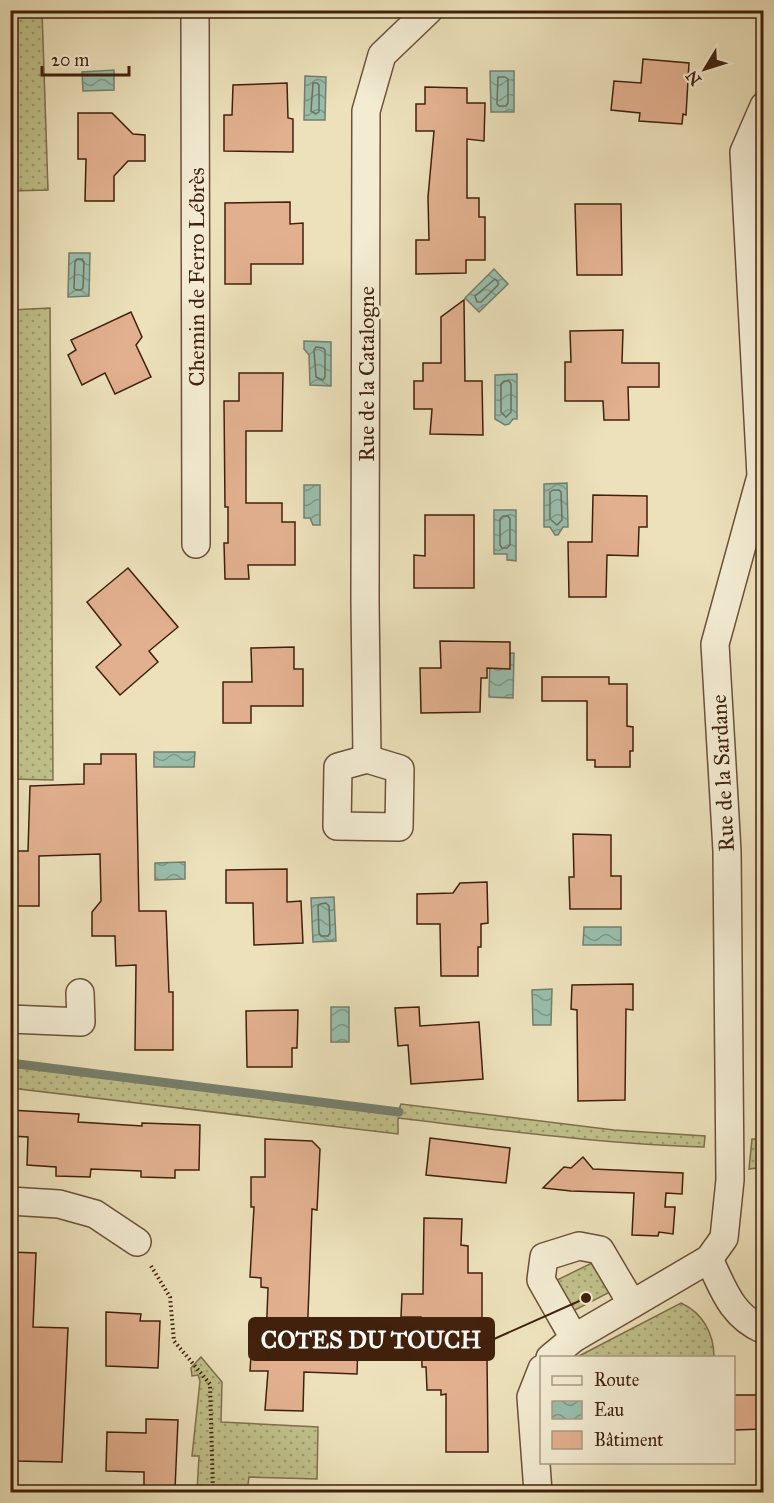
<svg xmlns="http://www.w3.org/2000/svg" width="774" height="1503" viewBox="0 0 774 1503" font-family="'IM FELL Great Primer',serif">
  <defs>
    <pattern id="grass-dots" width="8" height="8" patternUnits="userSpaceOnUse" patternTransform="scale(1.5)"><rect width="8" height="8" fill="#c0c18b"/><path d="M2 2h.1M6 6h.1" fill="none" stroke="#9e9c70" stroke-width="1.8" stroke-linecap="round"/></pattern>
    <pattern id="water-waves" width="16" height="10" patternUnits="userSpaceOnUse" patternTransform="scale(1.5)"><rect width="16" height="10" fill="#99bead"/><path d="M0 5q4-4 8 0t8 0" fill="none" stroke="#7e9a8b"/></pattern>
  </defs>
  <rect width="100%" height="100%" fill="#ece1bb"/>
  <filter id="stains"><feTurbulence type="fractalNoise" baseFrequency=".00333" numOctaves="4"/><feColorMatrix values="0 0 0 0 .2 0 0 0 0 .09 0 0 0 0 .02 0 0 0 .5 -.17"/></filter>
  <radialGradient id="worn" r=".72"><stop offset=".6" stop-color="#630" stop-opacity="0"/><stop offset="1" stop-color="#630" stop-opacity=".3"/></radialGradient>
  <g fill="url(#grass-dots)" stroke="#80704c" stroke-width="1.5">
    <path d="M10,11H42L48,190L11,191Z"/>
    <path d="M50,308L53,780L11,779V310Z"/>
    <path d="M11,1063L398,1112L401,1104L614,1130L705,1136L704,1147C602,1144 500,1130 398,1118V1134L11,1088Z"/>
    <path d="M752,1139H763V1167L749,1169Z"/>
    <path d="M594,1262L610,1292L571,1312L555,1281Z"/>
    <path d="M681,1303C703,1313 714,1334 714,1357H577Z"/>
    <path d="M201,1357L222,1382L221,1422L318,1427L317,1479L249,1477L247,1492H197L199,1456H192L200,1381L198,1375L192,1376L191,1368Z"/>
  </g>
  <g fill="url(#water-waves)" stroke="#767f6d" stroke-width="1.5">
    <path d="M114,70V90L83,91L82,72Z"/>
    <path d="M490,71H514V112H491Z"/>
    <path d="M305,76L326,77L325,120H304Z"/>
    <path d="M69,253H90L89,296L68,297Z"/>
    <path d="M494,269L508,284L479,312L465,298Z"/>
    <path d="M304,341L331,342V386L310,385L309,355L304,349Z"/>
    <path d="M517,374V419H513L509,424L505,425L495,419V375Z"/>
    <path d="M567,483L568,527H563L558,535H555L550,527H544V484Z"/>
    <path d="M304,485H320V525H313L310,518H304Z"/>
    <path d="M494,510H516V561L507,560V554H494Z"/>
    <path d="M514,653L513,698L489,697L490,654Z"/>
    <path d="M154,752H195L194,767H154Z"/>
    <path d="M185,862V879L155,880V863Z"/>
    <path d="M334,897L336,941L313,942L311,898Z"/>
    <path d="M584,927H621V945H583Z"/>
    <path d="M552,989L551,1025H533L532,990Z"/>
    <rect x="331" y="1007" width="18" height="35"/>
  </g>
  <g fill="none" stroke-linecap="round" stroke-linejoin="round">
    <g stroke="#6d6f5c" stroke-width="1.5">
      <path d="M498,77H505L508,79V103L506,106H499L497,104Z"/>
      <path d="M313,83H317L319,85V112L316,114L311,111Z"/>
      <path d="M77,259H82L84,262L83,288L81,290H76L74,288L75,262Z"/>
      <path d="M495,279L498,282V285L481,302H477L475,296Z"/>
      <path d="M316,347L323,348L325,350V377L323,380L316,377L314,350Z"/>
      <path d="M504,381H509L511,384V412L506,417L501,412V384Z"/>
      <path d="M553,490H559L561,492L562,520L557,525L550,519V492Z"/>
      <path d="M503,516H508L510,519V545L507,548H502L500,545V519Z"/>
      <path d="M326,903L329,906L330,933L328,936H321L319,933L318,906L320,904Z"/>
    </g>
    <path stroke="#767f6d" stroke-width="9" d="M10,1063L399,1112"/>
  </g>
  <g fill="#e2b08f" stroke="#41200c" stroke-width="1.5">
    <path d="M643,59L689,63L686,115L683,114L682,124L639,121L640,113L611,110L614,81L641,83Z"/>
    <path d="M287,83L288,118L293,119V152L224,151V115H232L233,85Z"/>
    <path d="M425,87L467,88V103H485L484,141L467,139V198H479V217H485V260H466V273L416,274V240H429L428,197L434,131H416V104H425Z"/>
    <path d="M78,113H112L133,134L145,135V161H128L114,176V201H85L86,159H78Z"/>
    <path d="M290,202V224L303,223V264H251V284H225V203Z"/>
    <path d="M575,204H621L622,275H577Z"/>
    <path d="M464,300L465,381H482L483,435L430,434L432,409H414V381H423V363H441V317Z"/>
    <path d="M131,312L142,337L136,345L151,377L115,394L105,373L82,385L68,355L76,350L71,340Z"/>
    <path d="M623,330L622,363H659V387H628L629,420H604L603,401H565V362H571L570,331Z"/>
    <path d="M239,373H283L282,431H246V503H282V522H295V565H248L249,579H225L224,543H228V507H225L224,401H239Z"/>
    <path d="M593,495L647,496V527H639L638,556L607,555L606,597H569L568,542H592Z"/>
    <path d="M425,515H474V588H414V555L425,556Z"/>
    <path d="M128,568L178,627L149,651L158,662L120,695L96,667L121,645L87,602Z"/>
    <path d="M440,641L510,642V669L487,668V678H481L480,712L421,713L420,668H441Z"/>
    <path d="M294,647V669H303V706H251V723H223V682H252L251,648Z"/>
    <path d="M542,677H609V684H627V726L633,727V751H630V767H595V760H587V701H542Z"/>
    <path d="M101,754H136L139,911H166L169,992H173V1050H135L136,965L116,966L115,936H92V912L101,901L100,854L39,856V906H10V851H28L30,786L84,784V764H101Z"/>
    <path d="M573,834L611,835V876H621V909H570L569,877H574Z"/>
    <path d="M287,869V902L301,901L303,943L254,945L253,903H226V870Z"/>
    <path d="M487,882L488,923L481,924V947H478V976H441L440,924H417V894L453,893L460,883Z"/>
    <path d="M633,984V1010L626,1009L625,1100L578,1101L577,1010L571,1009L572,985Z"/>
    <path d="M419,1007L420,1026L479,1022L483,1079L411,1084L408,1045L398,1046L395,1008Z"/>
    <path d="M298,1010L297,1048H292V1067H247L246,1011Z"/>
    <path d="M10,1110L79,1114L78,1122L142,1126V1123L200,1125L199,1170H175V1178L141,1177V1171L91,1169L90,1177L56,1176V1167L27,1165L28,1137L10,1136Z"/>
    <path d="M430,1138L510,1148L506,1183L426,1175Z"/>
    <path d="M265,1139L312,1141L320,1149L317,1210L312,1209L307,1341L358,1344L357,1374L304,1372L303,1411L265,1410L268,1371H250L252,1339L266,1340L268,1288L261,1287V1278L250,1277L254,1207H251V1177H265Z"/>
    <path d="M583,1157L593,1169L683,1173L682,1194L666,1193L665,1207H675L673,1234L659,1232L658,1236L632,1235L634,1193L571,1191L543,1188L564,1167L571,1168Z"/>
    <path d="M424,1218L462,1219L461,1245L468,1246V1273H482V1356H487L488,1452H446V1394L441,1395V1390H427L426,1367H422L421,1317H401L402,1294H423Z"/>
    <path d="M10,1252L36,1253L33,1327L68,1328L62,1462L15,1461L16,1435H10Z"/>
    <path d="M106,1312L141,1314L140,1321H160L158,1368L106,1366Z"/>
    <path d="M734,1395H764V1429L734,1430Z"/>
    <path d="M146,1419L178,1420L175,1489L144,1488V1472L106,1471L107,1432L146,1433Z"/>
  </g>
  <g fill="none" stroke-linecap="round" stroke-linejoin="round">
    <g stroke="#6c5038" stroke-width="30">
      <g id="minor">
        <path d="M195,10L196,544"/>
        <path d="M367,759L365,602L366,111L382,55L429,10"/>
        <path d="M367,759L400,769L399,827L337,826L338,767Z"/>
        <path d="M10,1019L81,1022L80,993"/>
        <path d="M10,1201L59,1204L95,1214L137,1242"/>
        <path d="M709,1259C723,1288 731,1316 764,1330"/>
        <path d="M574,1338L541,1280L544,1257L579,1246L600,1250L632,1304"/>
        <path d="M550,1358L574,1338L709,1259L724,1238L730,1180L727,851L715,644L761,476L744,152L764,106"/>
        <path d="M538,1492L531,1397L542,1369"/>
      </g>
    </g>
    <path stroke="#41200c" stroke-width="4" stroke-dasharray="1.5 3" stroke-linecap="butt" d="M151,1266L170,1297L174,1341L210,1384L213,1492"/>
    <use href="#minor" stroke="#f3ecd3" stroke-width="27"/>
  </g>
  <g text-anchor="middle" stroke-width="6" stroke-linejoin="round" paint-order="stroke">
    <g font-size="22" fill="#41200c" stroke="#f3ecd3">
      <text transform="translate(196 277) rotate(-90)" y="8">Chemin de Ferro Lébrès</text>
      <text transform="translate(366 374) rotate(-90)" y="8">Rue de la Catalogne</text>
      <text transform="translate(722 773) rotate(-93)" y="8">Rue de la Sardane</text>
    </g>
  </g>
  <path fill="none" stroke="#41200c" stroke-width="2" d="M586 1298L494 1339"/>
  <circle fill="#41200c" stroke="#f3ecd3" stroke-width="2" cx="586" cy="1298" r="6"/>
  <rect fill="#41200c" stroke="#41200c" stroke-width="2" x="249" y="1318" width="245" height="42" rx="6"/>
  <g font-size="24" text-anchor="middle" font-weight="bold" fill="#fff">
    <text x="371" y="1348">COTES DU TOUCH</text>
  </g>
  <rect width="774" height="1503" fill="none" stroke="#ece1bb" stroke-width="36"/>
  <rect x="12" y="12" width="750" height="1479" fill="none" stroke="#41200c" stroke-width="3"/>
  <rect x="18" y="18" width="738" height="1467" fill="none" stroke="#41200c" stroke-width="1.5"/>
  <rect x="540" y="1356" width="195" height="108" fill="#f3ecd3" stroke="#ac9a83" stroke-width="1.5"/>
  <rect x="552" y="1376" width="30" height="9" fill="#f3ecd3" stroke="#ac9a83" stroke-width="1.5"/>
  <text x="594" y="1386" font-size="18" fill="#41200c">Route</text>
  <rect x="552" y="1401" width="30" height="18" fill="url(#water-waves)" stroke="#ac9a83" stroke-width="1.5"/>
  <text x="594" y="1416" font-size="18" fill="#41200c">Eau</text>
  <rect x="552" y="1431" width="30" height="18" fill="#e2b08f" stroke="#ac9a83" stroke-width="1.5"/>
  <text x="594" y="1446" font-size="18" fill="#41200c">Bâtiment</text>
  <g transform="translate(705 69) rotate(232)" stroke="#f3ecd3" stroke-width="4.5" paint-order="stroke">
  <path d="M0-4.5L10 22L0 15L-10 22Z" fill="#41200c"/>
  <text y="-9" font-size="16" font-weight="bold" text-anchor="middle" fill="#41200c">N</text>
  </g>
  <path d="M42 66v9h87v-9" fill="none" stroke="#41200c" stroke-width="3"/>
  <text x="51" y="66" font-size="18" fill="#41200c" stroke="#f3ecd3" stroke-width="4.5" paint-order="stroke">20 m</text>
  <rect width="100%" height="100%" filter="url(#stains)"/>
  <rect width="100%" height="100%" fill="url(#worn)"/>
</svg>
